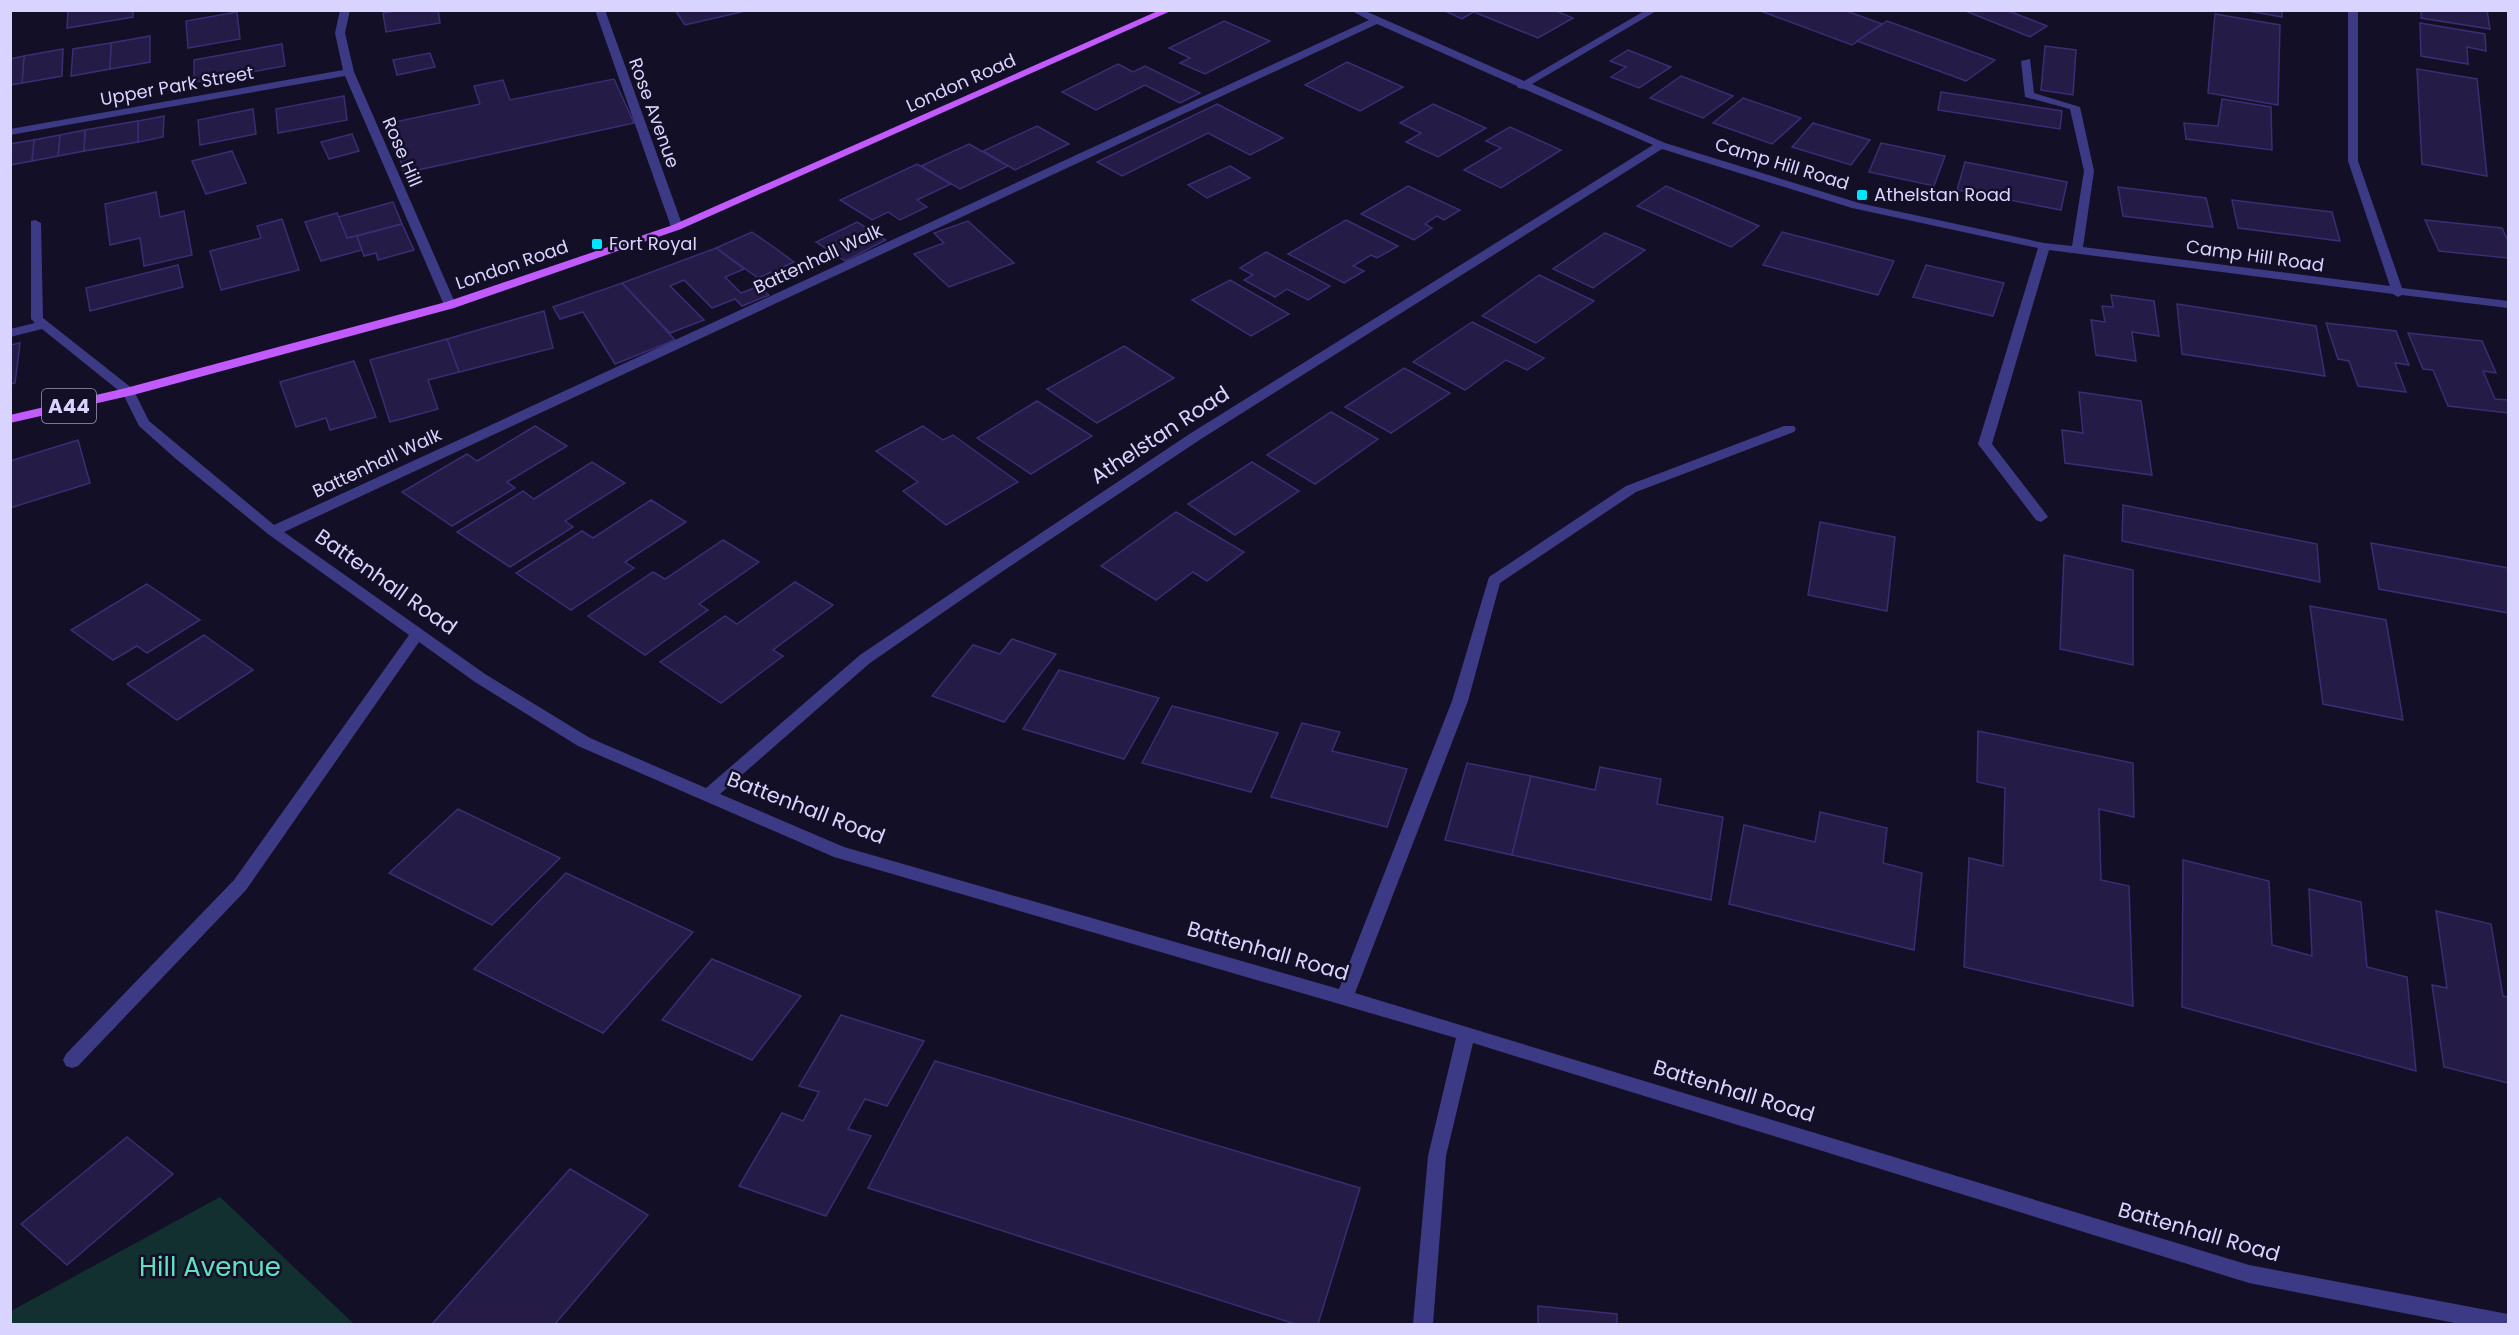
<svg xmlns="http://www.w3.org/2000/svg" width="2519" height="1335" viewBox="0 0 2519 1335" font-family="Poppins,sans-serif">
  <rect width="100%" height="100%" fill="#130f26"/>
  <path fill="#12302f" d="M220,1197L354,1324H11V1311Z"/>
  <g fill="#241b47" stroke="#3b2d73" stroke-width="1.5">
    <path d="M68,10H133V17L67,28Z"/>
    <path d="M400,10H438L440,23L386,32L383,13Z"/>
    <path d="M675,10H750L685,25Z"/>
    <path d="M1443,10H1477L1462,19Z"/>
    <path d="M1477,10H1554L1573,18L1538,38L1474,12Z"/>
    <path d="M1758,10H1844L1882,24L1852,45Z"/>
    <path d="M1963,10H2006L2047,26L2030,37Z"/>
    <path d="M2243,10H2282V17Z"/>
    <path d="M2421,10H2487L2490,29L2421,18Z"/>
    <path d="M237,12L240,39L188,48L186,21Z"/>
    <path d="M2215,14L2280,25L2278,105L2208,93Z"/>
    <path d="M1224,21L1270,41L1205,74L1180,63L1190,58L1169,48Z"/>
    <path d="M1887,21L1995,60L1966,81L1857,41Z"/>
    <path d="M2420,23L2485,34L2486,51L2467,47L2468,64L2421,56Z"/>
    <path d="M150,36V62L110,69L111,43Z"/>
    <path d="M111,43L110,69L71,76L73,49Z"/>
    <path d="M282,44L285,66L194,82V60Z"/>
    <path d="M2045,46L2076,50L2073,95L2041,90Z"/>
    <path d="M63,49L62,76L22,83L24,56Z"/>
    <path d="M1628,50L1671,67L1639,88L1611,77L1626,67L1610,61Z"/>
    <path d="M430,53L435,67L397,75L393,60Z"/>
    <path d="M24,56L22,83L10,85V59Z"/>
    <path d="M1347,62L1403,87L1360,111L1305,85Z"/>
    <path d="M1118,64L1133,72L1145,66L1200,93L1180,103L1145,85L1096,110L1062,92Z"/>
    <path d="M2417,69L2477,79L2487,176L2422,164Z"/>
    <path d="M1681,76L1733,96L1703,118L1650,98Z"/>
    <path d="M614,79L634,123L404,173L390,123L480,104L474,86L503,80L510,100Z"/>
    <path d="M1941,92L2062,111L2060,129L1938,110Z"/>
    <path d="M344,96L347,120L278,133L276,109Z"/>
    <path d="M1743,98L1801,118L1772,144L1713,123Z"/>
    <path d="M2222,99L2271,107L2272,150L2186,139L2184,123L2218,126Z"/>
    <path d="M1217,104L1283,138L1250,155L1208,133L1122,176L1097,162Z"/>
    <path d="M1433,104L1486,128L1438,157L1406,142L1421,133L1400,123Z"/>
    <path d="M253,109L256,134L200,145L198,120Z"/>
    <path d="M164,116L163,137L138,142V121Z"/>
    <path d="M138,121V142L84,151L85,130Z"/>
    <path d="M1813,123L1870,140L1851,165L1792,147Z"/>
    <path d="M1037,126L1069,144L1015,170L983,151Z"/>
    <path d="M1510,127L1561,150L1501,188L1464,170L1501,148L1486,141Z"/>
    <path d="M85,130L84,151L58,156L60,135Z"/>
    <path d="M352,134L359,151L329,159L321,142Z"/>
    <path d="M60,135L58,156L32,161L34,140Z"/>
    <path d="M34,140L32,161L10,165V144Z"/>
    <path d="M1881,143L1945,156L1934,186L1869,172Z"/>
    <path d="M969,144L1008,166L960,189L921,166Z"/>
    <path d="M232,151L246,183L206,194L192,161Z"/>
    <path d="M1965,162L2067,182L2061,210L1957,190Z"/>
    <path d="M917,164L951,184L917,200L927,207L900,220L888,212L872,220L840,200Z"/>
    <path d="M1230,166L1250,178L1207,198L1188,185Z"/>
    <path d="M1408,186L1460,210L1444,220L1437,216L1425,224L1432,228L1414,240L1361,214Z"/>
    <path d="M1666,186L1759,226L1731,247L1637,206Z"/>
    <path d="M2118,187L2206,198L2213,227L2123,216Z"/>
    <path d="M156,192L160,217L184,211L192,255L144,266L140,238L110,245L105,204Z"/>
    <path d="M2232,200L2332,212L2340,241L2238,228Z"/>
    <path d="M393,202L402,224L347,238L338,217Z"/>
    <path d="M337,213L347,238L357,236L362,250L321,261L305,222Z"/>
    <path d="M282,219L299,270L221,290L210,251L261,238L257,226Z"/>
    <path d="M1346,220L1398,246L1377,258L1371,255L1353,266L1364,271L1344,283L1288,254Z"/>
    <path d="M2425,220L2502,228L2508,241V258L2439,251Z"/>
    <path d="M968,221L1014,263L949,287L914,254L944,243L934,233Z"/>
    <path d="M857,222L886,240L845,261L816,242Z"/>
    <path d="M402,224L414,250L378,260L376,253L364,256L357,236Z"/>
    <path d="M752,232L775,248L794,262L758,278L716,248Z"/>
    <path d="M1782,232L1894,261L1878,295L1763,265Z"/>
    <path d="M1605,233L1645,250L1593,288L1553,269Z"/>
    <path d="M716,248L744,269L725,277L741,293L759,286L769,295L742,306L735,299L712,308L684,280L670,286L704,320L670,333L622,283Z"/>
    <path d="M1266,252L1330,286L1308,300L1287,289L1275,297L1244,280L1253,275L1240,268Z"/>
    <path d="M178,265L183,287L90,311L86,288Z"/>
    <path d="M1926,265L2004,283L1993,316L1913,297Z"/>
    <path d="M1539,275L1594,301L1536,343L1482,316Z"/>
    <path d="M1230,280L1289,314L1251,336L1192,300Z"/>
    <path d="M622,283L675,340L615,364L583,312L560,319L553,307Z"/>
    <path d="M2111,295L2154,301L2159,336L2132,332L2136,361L2096,355L2091,320L2105,322L2102,306L2113,307Z"/>
    <path d="M2177,304L2316,326L2325,376L2182,354Z"/>
    <path d="M544,311L553,348L459,372L447,339Z"/>
    <path d="M1472,322L1544,358L1527,370L1506,360L1465,390L1413,362Z"/>
    <path d="M2326,323L2396,331L2409,365L2395,363L2406,392L2358,386L2349,361L2338,359Z"/>
    <path d="M2408,333L2482,341L2496,373L2483,371L2495,399L2508,400V413L2448,406L2433,370L2423,369Z"/>
    <path d="M447,339L459,372L428,380L438,409L390,422L370,360Z"/>
    <path d="M20,343L15,383L10,384V345Z"/>
    <path d="M1124,346L1174,378L1097,423L1047,389Z"/>
    <path d="M354,361L376,417L330,430L326,418L296,427L280,382Z"/>
    <path d="M1404,368L1450,393L1391,433L1345,407Z"/>
    <path d="M2079,392L2141,401L2152,475L2065,463L2062,430L2083,433Z"/>
    <path d="M1037,401L1092,436L1031,474L977,438Z"/>
    <path d="M1331,412L1378,439L1315,484L1267,455Z"/>
    <path d="M535,426L567,446L507,482L515,488L452,526L402,492L467,454L477,461Z"/>
    <path d="M923,426L943,440L953,435L1018,482L946,525L903,491L918,482L876,451Z"/>
    <path d="M78,440L90,483L10,508V461Z"/>
    <path d="M592,462L625,483L565,521L573,527L510,567L457,532L523,491L534,499Z"/>
    <path d="M1252,462L1299,491L1235,535L1188,504Z"/>
    <path d="M651,500L686,522L625,562L634,568L571,610L516,573L582,531L593,538Z"/>
    <path d="M2123,505L2317,544L2320,582L2122,541Z"/>
    <path d="M1176,512L1244,552L1207,581L1193,572L1156,600L1101,566Z"/>
    <path d="M1820,522L1895,537L1887,611L1808,595Z"/>
    <path d="M723,540L759,562L699,604L708,610L645,655L588,616L653,572L665,579Z"/>
    <path d="M2371,543L2508,568V613L2379,589Z"/>
    <path d="M2064,555L2133,570V665L2060,649Z"/>
    <path d="M795,582L833,605L773,650L783,656L721,703L660,662L725,616L737,624Z"/>
    <path d="M147,584L200,620L147,653L137,646L113,660L71,630Z"/>
    <path d="M2310,606L2386,620L2403,720L2323,704Z"/>
    <path d="M204,635L253,670L177,720L127,684Z"/>
    <path d="M1012,639L1056,654L1004,722L932,696L973,645L1000,654Z"/>
    <path d="M1059,670L1159,698L1124,759L1023,729Z"/>
    <path d="M1172,706L1278,733L1251,792L1142,763Z"/>
    <path d="M1302,723L1340,732L1332,751L1407,769L1387,827L1271,797Z"/>
    <path d="M1978,731L2133,763L2134,817L2099,809L2101,880L2129,886L2133,1006L1964,967L1969,858L2003,866L2005,788L1977,782Z"/>
    <path d="M1467,763L1531,776L1512,855L1445,840Z"/>
    <path d="M1600,767L1661,779L1657,804L1723,817L1711,900L1512,855L1531,776L1595,790Z"/>
    <path d="M458,809L560,858L492,925L389,873Z"/>
    <path d="M1820,812L1887,828L1883,863L1922,873L1914,950L1729,904L1744,825L1815,842Z"/>
    <path d="M2183,860L2269,881L2272,945L2312,956L2309,889L2361,902L2367,967L2407,977L2416,1071L2182,1007Z"/>
    <path d="M566,873L693,932L603,1033L474,969Z"/>
    <path d="M2436,911L2491,924L2503,996L2508,997V1083L2444,1067L2432,985L2447,988Z"/>
    <path d="M712,959L801,996L752,1060L662,1020Z"/>
    <path d="M841,1015L924,1041L887,1106L865,1099L848,1129L871,1136L826,1216L739,1186L782,1113L803,1121L819,1092L799,1086Z"/>
    <path d="M935,1061L1360,1188L1318,1324H1295L868,1188Z"/>
    <path d="M127,1137L173,1174L67,1265L21,1224Z"/>
    <path d="M570,1169L648,1215L555,1324H432Z"/>
    <path d="M1538,1306L1617,1314V1324H1538Z"/>
  </g>
  <g fill="none" stroke-linecap="round" stroke-linejoin="round">
    <g fill="#3d3a85" fill-rule="evenodd">
      <path d="M340,10H350L345,33L354,72L456,305L454,308H446L444,305L345,76L10,135V129L343,70L335,33Z"/>
      <path d="M595,10H605L683,227L681,229L677,230L671,227Z"/>
      <path d="M1350,10H1363L1524,81L1646,10H1658L1532,84L1665,143L1859,203L2044,243L2072,246L2084,171L2070,109L2025,97L2021,61L2030,59L2034,93L2080,107L2094,171L2083,247L2390,286L2348,161V10H2358V161L2402,288L2508,301V308L2402,295L2398,297L2393,294L2049,250L1992,444L2046,514L2048,517L2041,522L2036,520L1978,444L2038,248L1852,208L1662,149L1201,439L1003,571L870,663L720,794L844,847L1339,989L1452,701L1489,577L1626,486L1784,426H1794L1796,429L1794,432L1636,492L1500,583L1468,701L1355,993L2249,1265L2508,1314V1324H2460L2249,1283L1473,1043L1446,1156L1433,1324H1413L1428,1156L1456,1038L834,857L578,746L475,682L419,642L246,890L78,1066L72,1068L66,1066L63,1060L66,1054L234,880L409,635L268,534L176,459L139,426L123,394L42,329L10,337V329L35,323L31,319V221L35,220L41,223L43,318L133,389L149,421L274,525L1369,20ZM1377,24L1517,86L1518,88L1524,89L1653,145L1191,433L993,565L860,655L706,788L590,738L485,674L284,532Z"/>
    </g>
    <path fill="#c25bff" fill-rule="evenodd" d="M1160,10H1173L681,229L454,308L133,395L10,423V415L126,388L446,302L673,225Z"/>
  </g>
  <g fill="#00e5ff" stroke="#130f26" stroke-width="2">
    <rect x="1856" y="189" width="12" height="12" rx="3"/>
    <rect x="591" y="238" width="12" height="12" rx="3"/>
  </g>
  <g text-anchor="middle" stroke-width="5" stroke-linejoin="round" paint-order="stroke">
    <g font-size="18" fill="#d9d4ff" stroke="#130f26">
      <text transform="translate(961 83) rotate(-24)" y="6">London Road</text>
      <text transform="translate(177 86) rotate(-10)" y="6">Upper Park Street</text>
      <text transform="translate(654 113) rotate(70)" y="6">Rose Avenue</text>
      <text transform="translate(402 152) rotate(67)" y="6">Rose Hill</text>
      <text transform="translate(1782 164) rotate(17)" y="6">Camp Hill Road</text>
      <text transform="translate(2255 256) rotate(8)" y="6">Camp Hill Road</text>
      <text transform="translate(818 259) rotate(-25)" y="6">Battenhall Walk</text>
      <text transform="translate(512 265) rotate(-19)" y="6">London Road</text>
      <text transform="translate(377 463) rotate(-25)" y="6">Battenhall Walk</text>
    </g>
    <g font-size="18" fill="#d9d4ff" stroke="#130f26" text-anchor="start">
      <text x="1874" y="201">Athelstan Road</text>
      <text x="609" y="250">Fort Royal</text>
    </g>
    <rect fill="#130f26" stroke="#9e99be" stroke-width="1.5" x="42" y="389" width="54" height="34" rx="4.5"/>
    <g font-size="20" font-weight="bold" fill="#d9d4ff">
      <text x="69" y="413">A44</text>
    </g>
    <g font-size="21" fill="#d9d4ff" stroke="#130f26">
      <text transform="translate(1160 435) rotate(-33)" y="7">Athelstan Road</text>
      <text transform="translate(386 582) rotate(35)" y="7">Battenhall Road</text>
      <text transform="translate(806 808) rotate(21)" y="7">Battenhall Road</text>
      <text transform="translate(1268 951) rotate(16)" y="7">Battenhall Road</text>
      <text transform="translate(1734 1091) rotate(17)" y="7">Battenhall Road</text>
      <text transform="translate(2199 1232) rotate(16)" y="7">Battenhall Road</text>
    </g>
    <g font-size="26" fill="#5fe0c0" stroke="#130f26">
      <text x="210" y="1276">Hill Avenue</text>
    </g>
  </g>
  <rect width="2519" height="1335" fill="none" stroke="#d9d4ff" stroke-width="24"/>
</svg>
